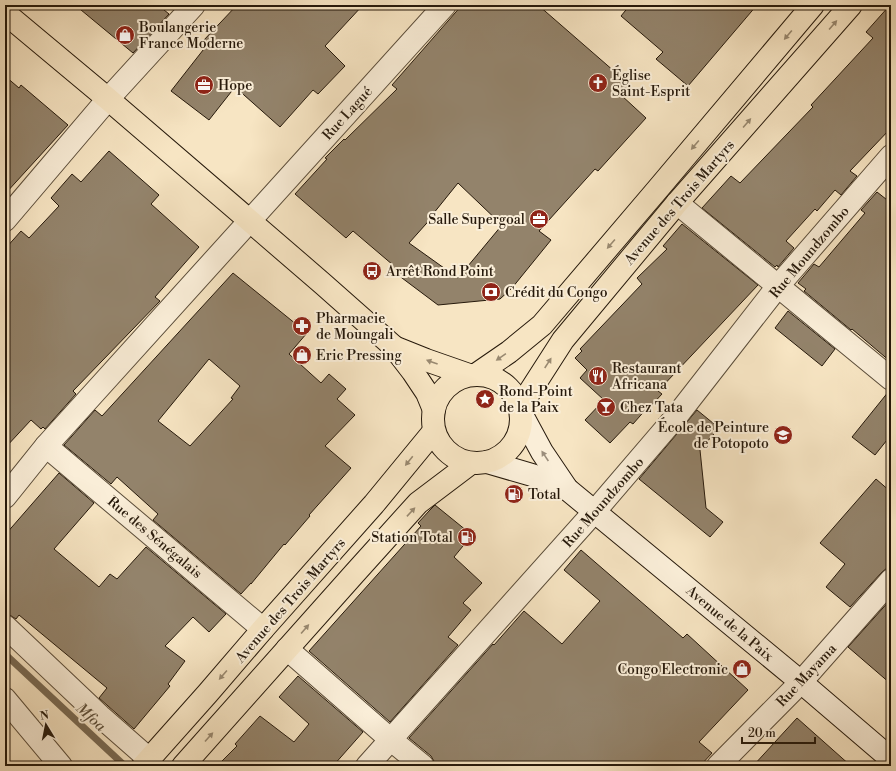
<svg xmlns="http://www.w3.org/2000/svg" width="896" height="771" viewBox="0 0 896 771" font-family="'Libre Bodoni',serif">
  <rect width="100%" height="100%" fill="#f7e5c3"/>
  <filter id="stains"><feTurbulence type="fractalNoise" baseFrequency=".005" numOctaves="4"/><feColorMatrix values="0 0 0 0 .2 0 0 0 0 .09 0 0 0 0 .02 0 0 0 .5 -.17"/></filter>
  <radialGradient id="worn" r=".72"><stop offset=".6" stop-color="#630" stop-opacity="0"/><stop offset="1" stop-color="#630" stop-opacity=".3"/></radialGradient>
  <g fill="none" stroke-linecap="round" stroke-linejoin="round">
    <path stroke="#796a54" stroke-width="7" d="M5,654L125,766"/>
  </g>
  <g fill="#93836b" stroke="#26190b" fill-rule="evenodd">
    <path d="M75,5H158L169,14L133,53Z"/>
    <path d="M237,5H363L325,46L345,66L318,94L313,90L280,127L235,87L209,120L171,91L207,45L203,41Z"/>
    <path d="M462,5H538L630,85L621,95L646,118L598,171L595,169L539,231L551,240L512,288L500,299L438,305L390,269L393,265L353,231L346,238L295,194L327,159L325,158L344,139L345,140L397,89L392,85ZM458,183L502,225L458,278L409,243L434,215L433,214Z"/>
    <path d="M630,5H757L688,86L656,59L663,52L621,16Z"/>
    <path d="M890,5H891V128L850,171L857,176L841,195L835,190L817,211L815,209L786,241L794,248L778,267L777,265L775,267L702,208L731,176L740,183L813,107L811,105L873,38L866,32Z"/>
    <path d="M5,76L19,88L21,85L68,125L5,194Z"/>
    <path d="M109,151L159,195L151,204L199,247L155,297L160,301L73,391L76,394L45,429L43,427L41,429L31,420L5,448V249L21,231L29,238L59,206L51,198L72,174L81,182Z"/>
    <path d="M877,192L891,203V362L852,329L851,330L804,291L806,289L798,283L814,264L819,267L865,213L861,210Z"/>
    <path d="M682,224L758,285L658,391L662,394L648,409L647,408L633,424L630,422L610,443L585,420L604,400L580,378L587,370L575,358L582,351L580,349L642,284L637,278L667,249L663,246Z"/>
    <path d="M233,273L307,333L289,354L321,383L329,374L346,389L337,399L355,415L325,446L351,468L309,515L310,516L285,545L284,544L251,584V583L241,594L153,520L158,514L117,477L111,484L64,445L95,410L102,416ZM209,359L240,386L231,398L233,399L190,446L158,421Z"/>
    <path d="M788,311L835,349L822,366L775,328Z"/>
    <path d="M889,391H891V435L875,455L852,437Z"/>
    <path d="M697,410L719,428L700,450L706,508L723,522L710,537L639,479Z"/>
    <path d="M59,473L94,503L54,549L99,587L110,574L117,579L146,547L226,614L209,632L193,617L165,646L185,661L168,684L170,686L134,729L99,698L107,688L19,615L16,619L8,614H5V535Z"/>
    <path d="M876,479L891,492V568H887L882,572L850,607L826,587L845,564L820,543Z"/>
    <path d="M435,505L472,535L454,557L482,583L463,603L471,610L448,637L458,645L390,722L309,651L421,526L418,523L429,511Z"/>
    <path d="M581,550L683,638L687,634L748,690L699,742L712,753L700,766H439L435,763L431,756L409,738L493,644L494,645L524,611L562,644L600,601L564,570Z"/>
    <path d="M891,599V684L848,647Z"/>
    <path d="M298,676L363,732L333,766H217L237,746L235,744L260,716L294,742L309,724L279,697Z"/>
    <path d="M797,718L851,766H753Z"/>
  </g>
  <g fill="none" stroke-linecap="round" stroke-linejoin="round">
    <g stroke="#5a4c39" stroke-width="24">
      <g id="street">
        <path d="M677,203L891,379"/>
        <path d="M5,220L108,99L194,5"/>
        <path d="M46,446L263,629"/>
        <path d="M5,497L46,446L445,5"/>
        <path d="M5,626L100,716L149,759"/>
        <path d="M287,649L390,739L423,766"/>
        <path d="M5,699L61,766"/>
        <path d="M367,766L595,511L679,413L778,286L891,156"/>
        <path d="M718,766L801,682L891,580"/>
      </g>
    </g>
    <g stroke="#26190b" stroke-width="24">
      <g id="secondary">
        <path d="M522,415L542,452L567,489L801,682L891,759"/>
        <path d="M487,462L532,475L567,489"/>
      </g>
    </g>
    <g stroke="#26190b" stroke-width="24">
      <g id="primary">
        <path d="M5,13L108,99L250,221L323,284L393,346L413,372L427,393L434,410"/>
        <path d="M396,348L426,360L469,375"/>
        <path d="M477,374L509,352L542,325L657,190L813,5"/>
        <circle cx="477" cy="419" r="44"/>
        <path d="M520,407L563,340L677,203L851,5"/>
        <path d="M143,766L208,693L263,629L374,504L434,431"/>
        <path d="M183,766L354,574L418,503L471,463"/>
      </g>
    </g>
    <use href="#street" stroke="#faeed8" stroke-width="22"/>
    <use href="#secondary" stroke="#faeed8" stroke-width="22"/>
    <use href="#primary" stroke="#f7e5c3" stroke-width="22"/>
  </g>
  <defs><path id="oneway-solid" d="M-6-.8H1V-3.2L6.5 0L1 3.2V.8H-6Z"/></defs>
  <g fill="#998970">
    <use href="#oneway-solid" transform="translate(833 25) rotate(-49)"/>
    <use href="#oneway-solid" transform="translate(788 35) rotate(130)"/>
    <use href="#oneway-solid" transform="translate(747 123) rotate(-49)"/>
    <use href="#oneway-solid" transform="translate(695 145) rotate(130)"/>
    <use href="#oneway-solid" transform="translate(611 244) rotate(131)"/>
    <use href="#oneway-solid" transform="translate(501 357) rotate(145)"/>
    <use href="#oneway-solid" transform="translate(432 362) rotate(-160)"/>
    <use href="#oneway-solid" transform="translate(548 363) rotate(-57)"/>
    <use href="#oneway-solid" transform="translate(409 461) rotate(129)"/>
    <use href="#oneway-solid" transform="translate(411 512) rotate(-47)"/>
    <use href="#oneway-solid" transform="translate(305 629) rotate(-49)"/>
    <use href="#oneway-solid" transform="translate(223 675) rotate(131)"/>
    <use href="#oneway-solid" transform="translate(209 737) rotate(-48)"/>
  </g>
  <use fill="#9b8e7c" href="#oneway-solid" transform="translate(545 456) rotate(-124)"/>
  <defs>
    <g id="shop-disc" transform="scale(1)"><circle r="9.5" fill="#8f2418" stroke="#faeed8"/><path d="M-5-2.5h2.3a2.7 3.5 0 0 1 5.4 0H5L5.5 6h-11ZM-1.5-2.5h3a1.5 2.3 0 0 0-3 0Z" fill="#fff"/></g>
    <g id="church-disc" transform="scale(1)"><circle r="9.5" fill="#8f2418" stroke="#faeed8"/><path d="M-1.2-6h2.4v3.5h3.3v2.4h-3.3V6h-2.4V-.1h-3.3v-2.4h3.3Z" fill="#fff"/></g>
    <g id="office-disc" transform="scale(1)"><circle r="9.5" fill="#8f2418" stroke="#faeed8"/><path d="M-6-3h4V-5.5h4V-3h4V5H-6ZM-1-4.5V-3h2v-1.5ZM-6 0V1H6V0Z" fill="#fff"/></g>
    <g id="bus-disc" transform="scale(1)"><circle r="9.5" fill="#8f2418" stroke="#faeed8"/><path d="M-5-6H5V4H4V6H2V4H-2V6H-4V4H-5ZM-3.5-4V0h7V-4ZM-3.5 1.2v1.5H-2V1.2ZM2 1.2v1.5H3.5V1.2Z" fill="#fff"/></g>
    <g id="bank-disc" transform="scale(1)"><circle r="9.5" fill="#8f2418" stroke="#faeed8"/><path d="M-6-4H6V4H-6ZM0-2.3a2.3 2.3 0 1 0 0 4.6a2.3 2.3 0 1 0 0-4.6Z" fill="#fff"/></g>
    <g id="pharmacy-disc" transform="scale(1)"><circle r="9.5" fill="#8f2418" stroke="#faeed8"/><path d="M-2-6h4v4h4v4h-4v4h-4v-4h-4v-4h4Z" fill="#fff"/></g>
    <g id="restaurant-disc" transform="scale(1)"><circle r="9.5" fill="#8f2418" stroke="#faeed8"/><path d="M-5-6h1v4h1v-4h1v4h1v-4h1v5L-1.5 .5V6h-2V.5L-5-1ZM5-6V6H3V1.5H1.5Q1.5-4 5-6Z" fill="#fff"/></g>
    <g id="sight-disc" transform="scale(1)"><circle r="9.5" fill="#8f2418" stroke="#faeed8"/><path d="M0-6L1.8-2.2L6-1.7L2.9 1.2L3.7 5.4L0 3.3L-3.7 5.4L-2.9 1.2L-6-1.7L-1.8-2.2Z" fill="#fff"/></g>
    <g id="bar-disc" transform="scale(1)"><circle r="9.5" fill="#8f2418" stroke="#faeed8"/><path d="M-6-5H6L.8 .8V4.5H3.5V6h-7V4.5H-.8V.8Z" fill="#fff"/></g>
    <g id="school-disc" transform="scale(1)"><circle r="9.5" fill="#8f2418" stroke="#faeed8"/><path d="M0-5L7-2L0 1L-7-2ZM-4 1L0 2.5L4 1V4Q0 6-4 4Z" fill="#fff"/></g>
    <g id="fuel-disc" transform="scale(1)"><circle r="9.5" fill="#8f2418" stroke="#faeed8"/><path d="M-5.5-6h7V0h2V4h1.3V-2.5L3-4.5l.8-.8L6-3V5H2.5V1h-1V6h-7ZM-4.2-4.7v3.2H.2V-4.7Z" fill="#fff"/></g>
  </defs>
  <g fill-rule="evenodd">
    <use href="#shop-disc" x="125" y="35"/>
    <use href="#church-disc" x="598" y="83"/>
    <use href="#office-disc" x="204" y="85"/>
    <use href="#office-disc" x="539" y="219"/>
    <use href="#bus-disc" x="372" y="271"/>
    <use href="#bank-disc" x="491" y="292"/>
    <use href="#pharmacy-disc" x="302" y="326"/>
    <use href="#shop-disc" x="302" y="355"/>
    <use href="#restaurant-disc" x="598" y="376"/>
    <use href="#sight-disc" x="485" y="399"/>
    <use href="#bar-disc" x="606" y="407"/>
    <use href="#school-disc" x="783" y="435"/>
    <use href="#fuel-disc" x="514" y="494"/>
    <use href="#fuel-disc" x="467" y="537"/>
    <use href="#shop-disc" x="742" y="669"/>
  </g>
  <g text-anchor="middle" stroke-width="4" stroke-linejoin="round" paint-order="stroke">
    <g font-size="14" fill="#26190b" stroke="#faeed8" text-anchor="start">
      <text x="139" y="32">Boulangerie<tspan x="139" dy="16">France Moderne</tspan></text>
      <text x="612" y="80">Église<tspan x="612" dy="16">Saint-Esprit</tspan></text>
      <text x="218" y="90">Hope</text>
      <text x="525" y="224" text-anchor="end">Salle Supergoal</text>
      <text x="386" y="276">Arrêt Rond Point</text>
      <text x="505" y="297">Crédit du Congo</text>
      <text x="316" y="323">Pharmacie<tspan x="316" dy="16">de Moungali</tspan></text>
      <text x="316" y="360">Eric Pressing</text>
      <text x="612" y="373">Restaurant<tspan x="612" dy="16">Africana</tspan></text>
      <text x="499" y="396">Rond-Point<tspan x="499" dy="16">de la Paix</tspan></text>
      <text x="620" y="412">Chez Tata</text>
      <text x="769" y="432" text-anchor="end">École de Peinture<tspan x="769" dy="16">de Potopoto</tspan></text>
      <text x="528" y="499">Total</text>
      <text x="453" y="542" text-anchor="end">Station Total</text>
      <text x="728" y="674" text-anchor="end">Congo Electronic</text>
    </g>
    <g font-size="14" fill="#26190b" stroke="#faeed8">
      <text transform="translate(347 113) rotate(-48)" y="5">Rue Lagué</text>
      <text transform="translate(679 202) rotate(-49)" y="5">Avenue des Trois Martyrs</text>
      <text transform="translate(809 252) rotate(-50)" y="5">Rue Moundzombo</text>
      <text transform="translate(603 502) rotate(-49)" y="5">Rue Moundzombo</text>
      <text transform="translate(155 537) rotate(40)" y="5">Rue des Sénégalais</text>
      <text transform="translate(290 600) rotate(-49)" y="5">Avenue des Trois Martyrs</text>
      <text transform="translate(730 623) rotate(40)" y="5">Avenue de la Paix</text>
      <text transform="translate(806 675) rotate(-47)" y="5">Rue Mayama</text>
    </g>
    <g font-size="15" font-style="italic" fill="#5d4f3b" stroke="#faeed8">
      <text transform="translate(91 717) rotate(43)" y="5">Mfoa</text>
    </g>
  </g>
  <rect width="896" height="771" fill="none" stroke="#f7e5c3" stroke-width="20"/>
  <rect x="6" y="6" width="884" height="759" fill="none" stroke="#26190b" stroke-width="2"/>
  <rect x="10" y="10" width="876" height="751" fill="none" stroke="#26190b"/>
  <g transform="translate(46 725) rotate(350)" stroke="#faeed8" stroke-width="3" paint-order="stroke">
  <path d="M0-3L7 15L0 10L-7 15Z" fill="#26190b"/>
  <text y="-6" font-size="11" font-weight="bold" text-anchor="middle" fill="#26190b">N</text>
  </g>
  <path d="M742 737v6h73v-6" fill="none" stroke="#26190b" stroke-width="2"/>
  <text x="748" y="737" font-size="12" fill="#26190b" stroke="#faeed8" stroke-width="3" paint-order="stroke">20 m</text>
  <rect width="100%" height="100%" filter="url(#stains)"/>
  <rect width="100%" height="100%" fill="url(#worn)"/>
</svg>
